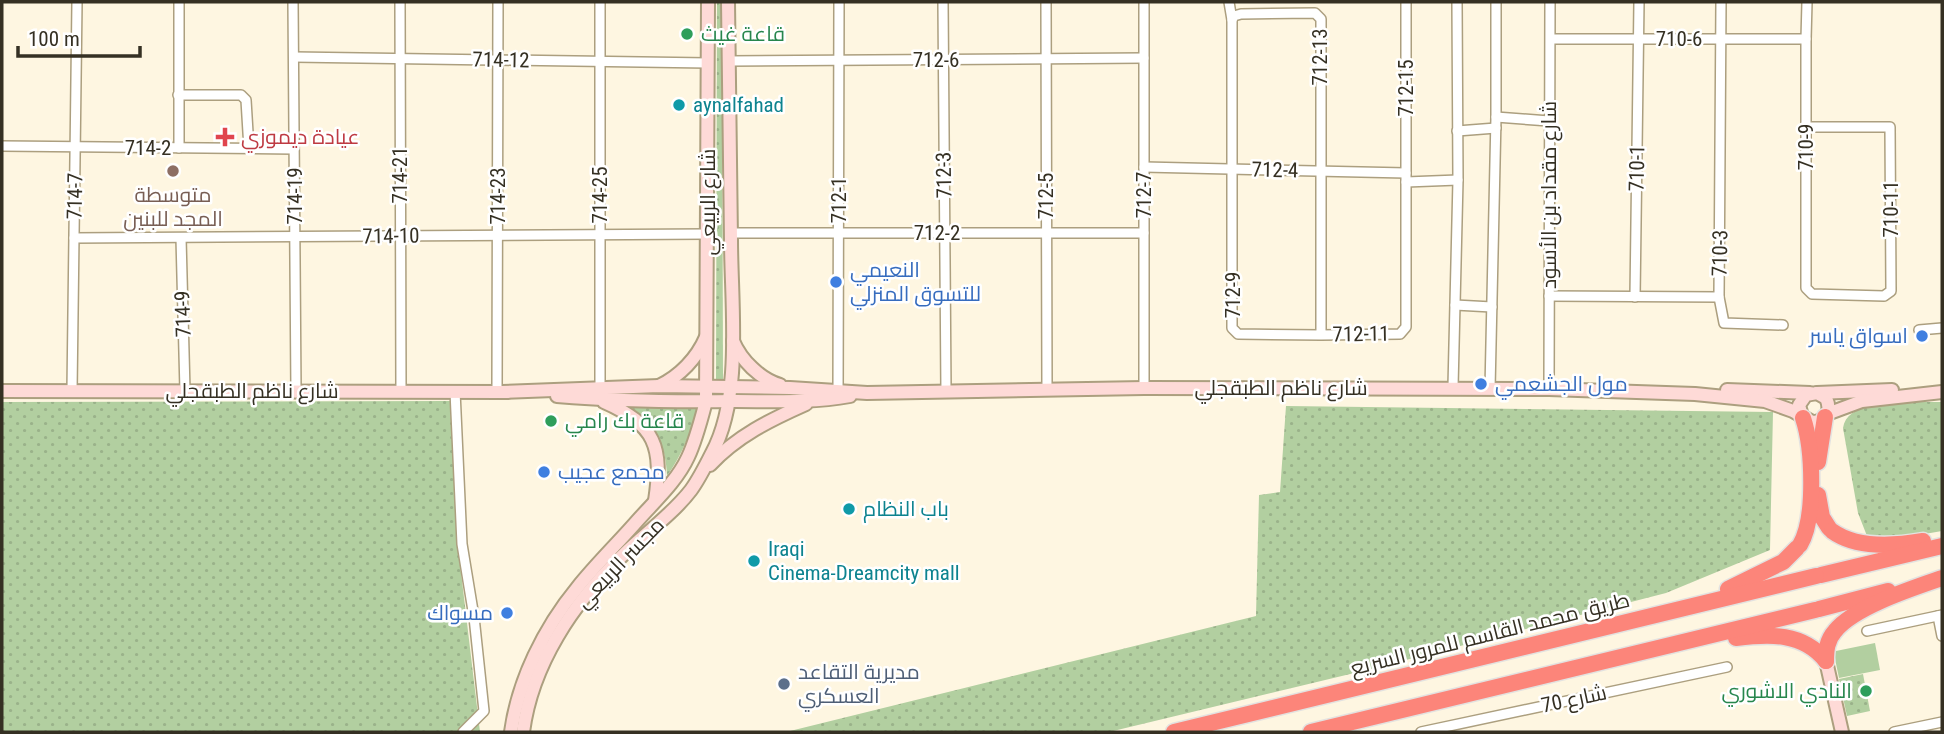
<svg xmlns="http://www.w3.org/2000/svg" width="1944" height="734" viewBox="0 0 1944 734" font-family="'Roboto Condensed',Cairo,sans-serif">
  <defs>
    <pattern id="grass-dots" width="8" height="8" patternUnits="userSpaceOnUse" patternTransform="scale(1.75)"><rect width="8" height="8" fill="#b2cfa0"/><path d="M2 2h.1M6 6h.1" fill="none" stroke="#9ab28a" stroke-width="1.8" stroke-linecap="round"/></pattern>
  </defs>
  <rect width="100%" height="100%" fill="#fef6e1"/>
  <g fill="url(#grass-dots)">
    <path d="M717,2H722L723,379L720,382L716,379Z"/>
    <path d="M450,401L457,539L480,732H2V402Z"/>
    <path d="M1908,402H1942V531L1913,536H1867L1858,513L1843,428C1847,402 1887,405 1908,402Z"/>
    <path d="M697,406C692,432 682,454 667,476C666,445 656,426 632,408Z"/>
    <path d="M1286,406L1773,412L1770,550L1666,593L1371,669L1109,732H786L1256,616L1259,495L1280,492Z"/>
    <path d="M1863,674L1870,711L1847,716L1839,679Z"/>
  </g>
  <path fill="#b2cfa0" d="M1875,643L1880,670L1839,678L1834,654L1836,651Z"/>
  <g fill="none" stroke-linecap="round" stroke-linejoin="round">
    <g stroke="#ac9f7f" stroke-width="12">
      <g id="street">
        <path d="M293,2L296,391"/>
        <path d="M400,2L401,391"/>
        <path d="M600,2V388"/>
        <path d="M943,2L946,391"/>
        <path d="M1046,2L1047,390"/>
        <path d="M1144,2V388"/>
        <path d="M1229,2L1232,20"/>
        <path d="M1551,39H1806"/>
        <path d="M294,57L708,63"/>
        <path d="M729,61L1144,58"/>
        <path d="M178,95H241L246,100L249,149"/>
        <path d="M1496,117L1549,121"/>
        <path d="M1806,127H1890L1891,291L1884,296L1812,294L1806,288V39L1807,2"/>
        <path d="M1457,131L1496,128"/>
        <path d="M2,146L294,149"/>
        <path d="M179,148V2"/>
        <path d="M1144,167L1406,173"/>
        <path d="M1406,182L1458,180"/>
        <path d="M730,233H1144"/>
        <path d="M74,238L708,234"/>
        <path d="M181,238L185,391"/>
        <path d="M1549,296L1719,297L1721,2"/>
        <path d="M1635,297L1639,2"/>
        <path d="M1719,297L1724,323L1783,325"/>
        <path d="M1455,305L1492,307"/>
        <path d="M1919,330L1942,328"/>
        <path d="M1321,335L1238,334L1232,328V20L1234,16L1241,14L1315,13L1321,19V335L1400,334L1406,327V2"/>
        <path d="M1453,387L1458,180L1457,2"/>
        <path d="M1490,389L1496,117V2"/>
        <path d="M1549,389L1550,2"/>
        <path d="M72,391L77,2"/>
        <path d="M455,391L462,544L474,617L484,711L463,732"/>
        <path d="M497,391L498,2"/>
        <path d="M838,397L839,2"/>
        <path d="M1938,616L1942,636"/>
        <path d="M1867,631L1942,615"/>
        <path d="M1421,732L1727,667"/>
        <path d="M1894,732L1942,722"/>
      </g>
    </g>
    <g stroke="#ac9f7f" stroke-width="16">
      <g id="secondary">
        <path d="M733,341C741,360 760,379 780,385"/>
        <path d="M659,386C680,376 697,358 706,337"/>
        <path d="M1727,390L1810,393"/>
        <path d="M2,391L507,392"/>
        <path d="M502,392L659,386L790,388L867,393L1144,388L1549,389L1695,394L1765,401L1793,411L1812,422C1826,422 1832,411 1826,398L1817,393L1806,395L1799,405L1802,416"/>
        <path d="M1817,393L1892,390"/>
        <path d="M557,396C616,401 676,402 736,401C774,401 812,403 850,396"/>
        <path d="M604,402C656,425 663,447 655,501"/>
        <path d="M1827,414L1862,401L1942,392"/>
        <path d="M710,465C737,436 770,420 806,404"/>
        <path d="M1826,661L1842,732"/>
        <path d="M511,732C518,681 544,628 577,588C596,564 618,543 638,520C655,501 677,481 688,457C696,440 701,420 706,401L708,2"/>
        <path d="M523,732C532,664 573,603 622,556C644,534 672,515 691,490C699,479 706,465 712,453C743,396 731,304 731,240C730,160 729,81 728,2"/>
      </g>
    </g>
    <g stroke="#e3e2e0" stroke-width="19">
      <g id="highway">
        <path d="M1818,462L1825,417"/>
        <path d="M1818,495L1822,517L1829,528"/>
        <path d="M1832,531C1857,549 1894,546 1923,541"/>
        <path d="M1800,545C1816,518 1813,448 1803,418"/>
        <path d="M1821,575L1942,546"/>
        <path d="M1728,589L1783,562L1797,548"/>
        <path d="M1819,609L1888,591"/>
        <path d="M1736,638C1769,634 1803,632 1826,661"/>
        <path d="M1826,661C1826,650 1827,640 1835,631C1854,607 1913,588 1942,578"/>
        <path d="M1174,732L1816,576"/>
        <path d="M1311,732L1815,610"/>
      </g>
    </g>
    <use href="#street" stroke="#fff" stroke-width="9"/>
    <use href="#secondary" stroke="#fedad7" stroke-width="12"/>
    <use href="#highway" stroke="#fc857a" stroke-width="16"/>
  </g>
  <g fill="#2e9e5b" stroke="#fff" stroke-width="2.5">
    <circle cx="687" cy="34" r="7"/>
    <circle cx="551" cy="421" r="7"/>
    <circle cx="1866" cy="691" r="7"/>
  </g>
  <g fill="#0f9aa8" stroke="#fff" stroke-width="2.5">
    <circle cx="679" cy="105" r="7"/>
    <circle cx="849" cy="509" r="7"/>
    <circle cx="754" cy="561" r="7"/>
  </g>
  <path fill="#e0444e" stroke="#fff" stroke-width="2.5" d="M221.5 126.5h7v7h7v7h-7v7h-7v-7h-7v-7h7z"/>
  <circle fill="#8d6e63" stroke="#fff" stroke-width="2.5" cx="173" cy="171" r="7"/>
  <g fill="#3f7fe0" stroke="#fff" stroke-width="2.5">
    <circle cx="836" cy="282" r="7"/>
    <circle cx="1922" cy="336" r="7"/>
    <circle cx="1481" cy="384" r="7"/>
    <circle cx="544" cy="472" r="7"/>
    <circle cx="507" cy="613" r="7"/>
  </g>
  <circle fill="#5c6f8a" stroke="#fff" stroke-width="2.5" cx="784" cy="684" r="7"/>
  <g text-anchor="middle" stroke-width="5" stroke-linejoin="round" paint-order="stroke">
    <g font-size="21" fill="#27864d" stroke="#fff" text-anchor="start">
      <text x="701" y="41">قاعة غيث</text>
      <text x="565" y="428">قاعة بك رامي</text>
      <text x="1852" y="698" text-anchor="end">النادي الاشوري</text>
    </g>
    <g font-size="21" fill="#353023" stroke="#fff">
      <text x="1679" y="46">710-6</text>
      <text transform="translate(1320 57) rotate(-90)" y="7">712-13</text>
      <text transform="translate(501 60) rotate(1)" y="7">714-12</text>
      <text x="936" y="67">712-6</text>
      <text transform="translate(1406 88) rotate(-90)" y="7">712-15</text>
      <text transform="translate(1806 147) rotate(-90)" y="7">710-9</text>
      <text x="148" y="155">714-2</text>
      <text transform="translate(1637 168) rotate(-89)" y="7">710-1</text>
      <text transform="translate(1275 170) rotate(1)" y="7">712-4</text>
      <text transform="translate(400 175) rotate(-90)" y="7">714-21</text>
      <text transform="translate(944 175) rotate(-91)" y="7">712-3</text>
      <text transform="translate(600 195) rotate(-90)" y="7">714-25</text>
      <text transform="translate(1144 195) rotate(-90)" y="7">712-7</text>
      <text transform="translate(1549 195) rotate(-90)" y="7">شارع مقداد بن الأسود</text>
      <text transform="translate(75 196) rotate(-89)" y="7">714-7</text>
      <text transform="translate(295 196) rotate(-90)" y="7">714-19</text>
      <text transform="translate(498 196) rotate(-90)" y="7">714-23</text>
      <text transform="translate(1046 196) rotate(-90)" y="7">712-5</text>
      <text transform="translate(839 200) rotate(-90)" y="7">712-1</text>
      <text transform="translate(708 202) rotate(-90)" y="7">شارع الربيعي</text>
      <text transform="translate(1891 209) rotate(-90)" y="7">710-11</text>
      <text x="937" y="240">712-2</text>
      <text transform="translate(391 236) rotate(-1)" y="7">714-10</text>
      <text transform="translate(1720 253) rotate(-89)" y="7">710-3</text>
      <text transform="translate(1233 295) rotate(-90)" y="7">712-9</text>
      <text transform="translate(183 314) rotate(-92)" y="7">714-9</text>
      <text transform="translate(1361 334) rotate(-1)" y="7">712-11</text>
      <text x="1281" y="395">شارع ناظم الطبقجلي</text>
      <text x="252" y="398">شارع ناظم الطبقجلي</text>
      <text transform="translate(620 563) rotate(-46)" y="7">مجسر الربيعي</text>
      <text transform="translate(1490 634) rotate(-14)" y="7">طريق محمد القاسم للمرور السريع</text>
      <text transform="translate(1574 699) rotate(-12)" y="7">شارع 70</text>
    </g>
    <g font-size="21" fill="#0d838f" stroke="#fff" text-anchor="start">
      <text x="693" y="112">aynalfahad</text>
      <text x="863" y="516">باب النظام</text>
      <text x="768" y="556">Iraqi<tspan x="768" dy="24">Cinema-Dreamcity mall</tspan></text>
    </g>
    <g font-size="21" fill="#be3a42" stroke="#fff" text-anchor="start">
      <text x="241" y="144">عيادة ديموزي</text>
    </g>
    <g font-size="21" fill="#785e54" stroke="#fff">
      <text x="173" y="202">متوسطة<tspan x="173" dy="24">المجد للبنين</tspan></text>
    </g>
    <g font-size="21" fill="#366cbe" stroke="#fff" text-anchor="start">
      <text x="850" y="277">النعيمي<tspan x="850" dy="24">للتسوق المنزلي</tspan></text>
      <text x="1908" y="343" text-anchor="end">اسواق ياسر</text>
      <text x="1495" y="391">مول الجشعمي</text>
      <text x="558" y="479">مجمع عجيب</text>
      <text x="493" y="620" text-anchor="end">مسواك</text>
    </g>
    <g font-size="21" fill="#4e5e75" stroke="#fff" text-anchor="start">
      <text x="798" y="679">مديرية التقاعد<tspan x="798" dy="24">العسكري</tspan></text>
    </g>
  </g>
  <rect width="1944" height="734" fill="none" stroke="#353023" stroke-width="7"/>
  <path d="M18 46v10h122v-10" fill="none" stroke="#353023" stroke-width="3.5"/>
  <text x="28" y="46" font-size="21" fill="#353023" stroke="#ffffff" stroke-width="5" paint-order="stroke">100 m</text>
</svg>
